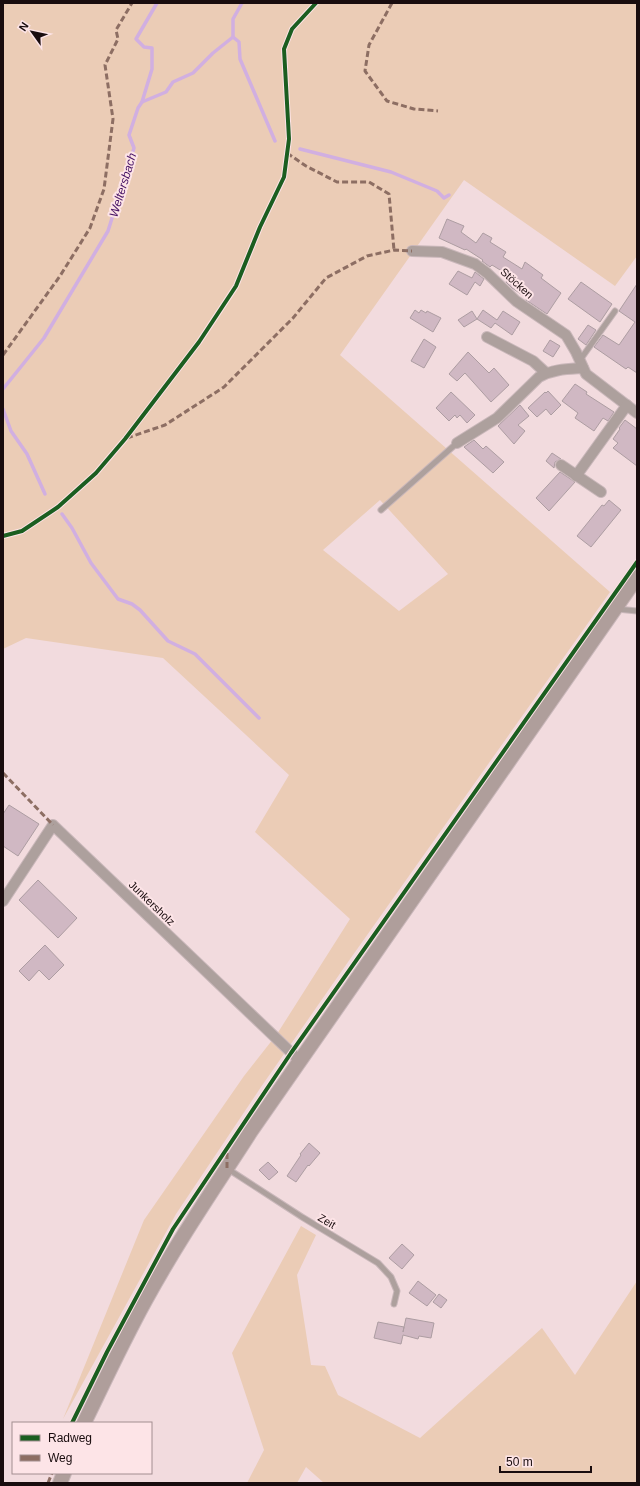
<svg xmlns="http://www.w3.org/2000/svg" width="640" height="1486" viewBox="0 0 640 1486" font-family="Arial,sans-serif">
  <rect width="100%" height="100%" fill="#f2dbde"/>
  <g fill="#ebccb6" fill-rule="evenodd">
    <path d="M3,3H637V256L615,286L464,180L340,355L610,592L348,962L261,1087L176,1214L63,1419L144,1220L244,1076L277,1034L350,919L255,832L289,775L163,658L26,638L3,649ZM380,500L448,574L399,611L323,550Z"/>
    <path d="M301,1226L316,1235L297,1275L311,1365L325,1366L338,1395L420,1438L542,1328L575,1375L637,1281V1483H324L306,1467L297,1483H247L264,1450L232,1353Z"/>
  </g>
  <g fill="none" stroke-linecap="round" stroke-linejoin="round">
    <g stroke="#d1afe1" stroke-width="3.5">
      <path d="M233,37L239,42L240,59L275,141"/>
      <path d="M142,102L152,69V48L144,47L136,39L157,3"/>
      <path d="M300,149L391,172L437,191L444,198L449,195"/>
      <path d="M3,389L44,338L108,231L134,148L129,135L138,108L142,102L166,92L173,82L193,73L213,53L233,37V19L242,3"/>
      <path d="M3,409L11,431L27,454L45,494"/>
      <path d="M62,514L72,528L91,563L118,599L132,604L140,610L168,641L195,654L259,718"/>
    </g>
  </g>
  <g fill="#d0b8c3" stroke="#ad9da2">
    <path d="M447,219L464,226L461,232L476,243L483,233L492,238L490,242L506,252L503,257L522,269L525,262L543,275L541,278L561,293L547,314L526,300L527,298L512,288L506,282L510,276L492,265L490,267L482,261L483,260L466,249L465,250L439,238Z"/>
    <path d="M458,271L472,278L475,272L484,279L480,286L475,282L467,295L449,284Z"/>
    <path d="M581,282L612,304L600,322L568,299Z"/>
    <path d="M637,284V373L628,367L626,369L594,347L603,335L619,345L635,322L619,311Z"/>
    <path d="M415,310L419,313L421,310L426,313L427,311L441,318L433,332L410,318Z"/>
    <path d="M483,310L497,320L503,311L520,322L512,335L495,323L491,328L477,319Z"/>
    <path d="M472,311L477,319L464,327L458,320Z"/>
    <path d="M588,325L596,330L586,345L578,339Z"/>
    <path d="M424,339L436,347L424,368L411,361Z"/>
    <path d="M550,340L560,346L553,357L543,351Z"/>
    <path d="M468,352L489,373L494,368L509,385L491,402L465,373L457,381L449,374Z"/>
    <path d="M575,384L587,392L586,394L614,412L608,421L603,418L594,431L575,418L578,413L562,401Z"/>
    <path d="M548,391L561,405L551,415L546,409L537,417L528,408L545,392L546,393Z"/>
    <path d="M451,392L475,415L467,423L460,415L457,418L455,415L449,421L436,408Z"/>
    <path d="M520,405L529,416L518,425L525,431L514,444L498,426Z"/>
    <path d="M625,420L637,429V466L613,448L618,443L613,439L620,429L619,428Z"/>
    <path d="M474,440L483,449L486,446L504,462L493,473L464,447Z"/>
    <path d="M552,453L561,459L555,462L554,468L546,461Z"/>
    <path d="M560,472L575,482L549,511L536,498Z"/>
    <path d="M609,500L621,510L591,547L577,536L602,505L604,506Z"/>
    <path d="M9,805L39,824L18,856L3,846V814Z"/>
    <path d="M38,880L77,918L58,938L19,900Z"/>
    <path d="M45,945L64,965L49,980L39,970L29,981L19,971Z"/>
    <path d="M309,1143L320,1153L309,1166L308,1165L296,1182L287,1176L301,1155L300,1154Z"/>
    <path d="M268,1162L278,1172L269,1180L259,1170Z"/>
    <path d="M402,1244L414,1255L402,1269L389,1258Z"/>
    <path d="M418,1281L436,1295L427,1306L409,1293Z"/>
    <path d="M439,1294L447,1300L441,1308L433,1302Z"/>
    <path d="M406,1318L434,1323L431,1338L419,1336L418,1339L403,1335L401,1344L374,1338L378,1322L404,1327L403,1332Z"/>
  </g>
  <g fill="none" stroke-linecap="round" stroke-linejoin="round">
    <g stroke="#c9b7ba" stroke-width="7">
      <g id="lane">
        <path d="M580,360L615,311"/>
        <path d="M381,510L457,443"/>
        <path d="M617,609L637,611"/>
        <path d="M228,1169L302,1217L378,1263L391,1277L397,1291L394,1304"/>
      </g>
    </g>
    <g stroke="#c9b7ba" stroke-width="12">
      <g id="street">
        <path d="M412,251L442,252L475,264L487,273L516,301L566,335L576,352L586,374L637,413"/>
        <path d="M487,337L533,361L546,373"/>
        <path d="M457,443L497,418L539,377C553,369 568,369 583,368"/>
        <path d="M561,465L601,492"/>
        <path d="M576,476L627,405"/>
        <path d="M3,901L53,825L300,1061"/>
      </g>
    </g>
    <g stroke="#c9b7ba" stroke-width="16">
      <g id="secondary">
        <path d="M84,1423C104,1382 123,1341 145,1301C177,1242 215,1187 251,1131L637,577"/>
        <path d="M60,1483L64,1473"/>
      </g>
    </g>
    <use href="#lane" stroke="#ada09d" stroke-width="5"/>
    <use href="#street" stroke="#ada09d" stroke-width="10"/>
    <use href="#secondary" stroke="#af9e9b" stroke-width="14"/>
    <g stroke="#8d6e63" stroke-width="3" stroke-dasharray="6 3" stroke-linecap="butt">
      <path d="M392,3L369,45L365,71L387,101L414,109L438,111"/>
      <path d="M287,153L306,166L337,182H369L389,194L394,250"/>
      <path d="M3,355L60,276L90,228L104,189L113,119L105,65L118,39L116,30L132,3"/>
      <path d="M127,438L165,425L224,387L293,318L326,278L367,256L394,250L412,251"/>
      <path d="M3,773L53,825"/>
      <path d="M227,1168V1151"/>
      <path d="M48,1483L52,1473"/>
    </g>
    <g stroke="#fde4e7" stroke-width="6">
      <g id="cycleway">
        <path d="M3,536L22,531L58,507L96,473L125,439L199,342L236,286L260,227L284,177L289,139L284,49L292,29L316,3"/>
        <path d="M72,1423L107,1352L173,1229L291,1053L637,562"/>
      </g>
    </g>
    <use href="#cycleway" stroke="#1b5e20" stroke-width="4"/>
  </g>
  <g text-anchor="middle" stroke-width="4" stroke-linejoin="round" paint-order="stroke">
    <g font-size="11" fill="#190c0e" stroke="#fde4e7">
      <text transform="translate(517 283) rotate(42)" y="4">Stöcken</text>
      <text transform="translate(152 903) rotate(44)" y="4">Junkersholz</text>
      <text transform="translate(327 1221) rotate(31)" y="4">Zeit</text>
    </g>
    <g font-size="12" font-style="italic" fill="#471365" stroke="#fde4e7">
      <text transform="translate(123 185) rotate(-73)" y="4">Weltersbach</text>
    </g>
  </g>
  <rect width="640" height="1486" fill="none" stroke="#190c0e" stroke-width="8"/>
  <rect x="12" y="1422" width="140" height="52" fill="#fde4e7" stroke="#a28e90"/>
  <rect x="20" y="1435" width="20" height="6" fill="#1b5e20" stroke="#a28e90"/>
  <text x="48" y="1442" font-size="12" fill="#190c0e">Radweg</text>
  <rect x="20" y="1455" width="20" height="6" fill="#8d6e63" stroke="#a28e90"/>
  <text x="48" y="1462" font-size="12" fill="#190c0e">Weg</text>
  <g transform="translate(32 32) rotate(303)" stroke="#fde4e7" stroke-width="3" paint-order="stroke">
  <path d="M0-3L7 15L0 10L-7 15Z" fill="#190c0e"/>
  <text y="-6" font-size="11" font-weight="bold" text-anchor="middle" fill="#190c0e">N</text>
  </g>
  <path d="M500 1466v6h91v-6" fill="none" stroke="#190c0e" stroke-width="2"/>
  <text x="506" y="1466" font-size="12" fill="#190c0e" stroke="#fde4e7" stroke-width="3" paint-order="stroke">50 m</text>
</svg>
